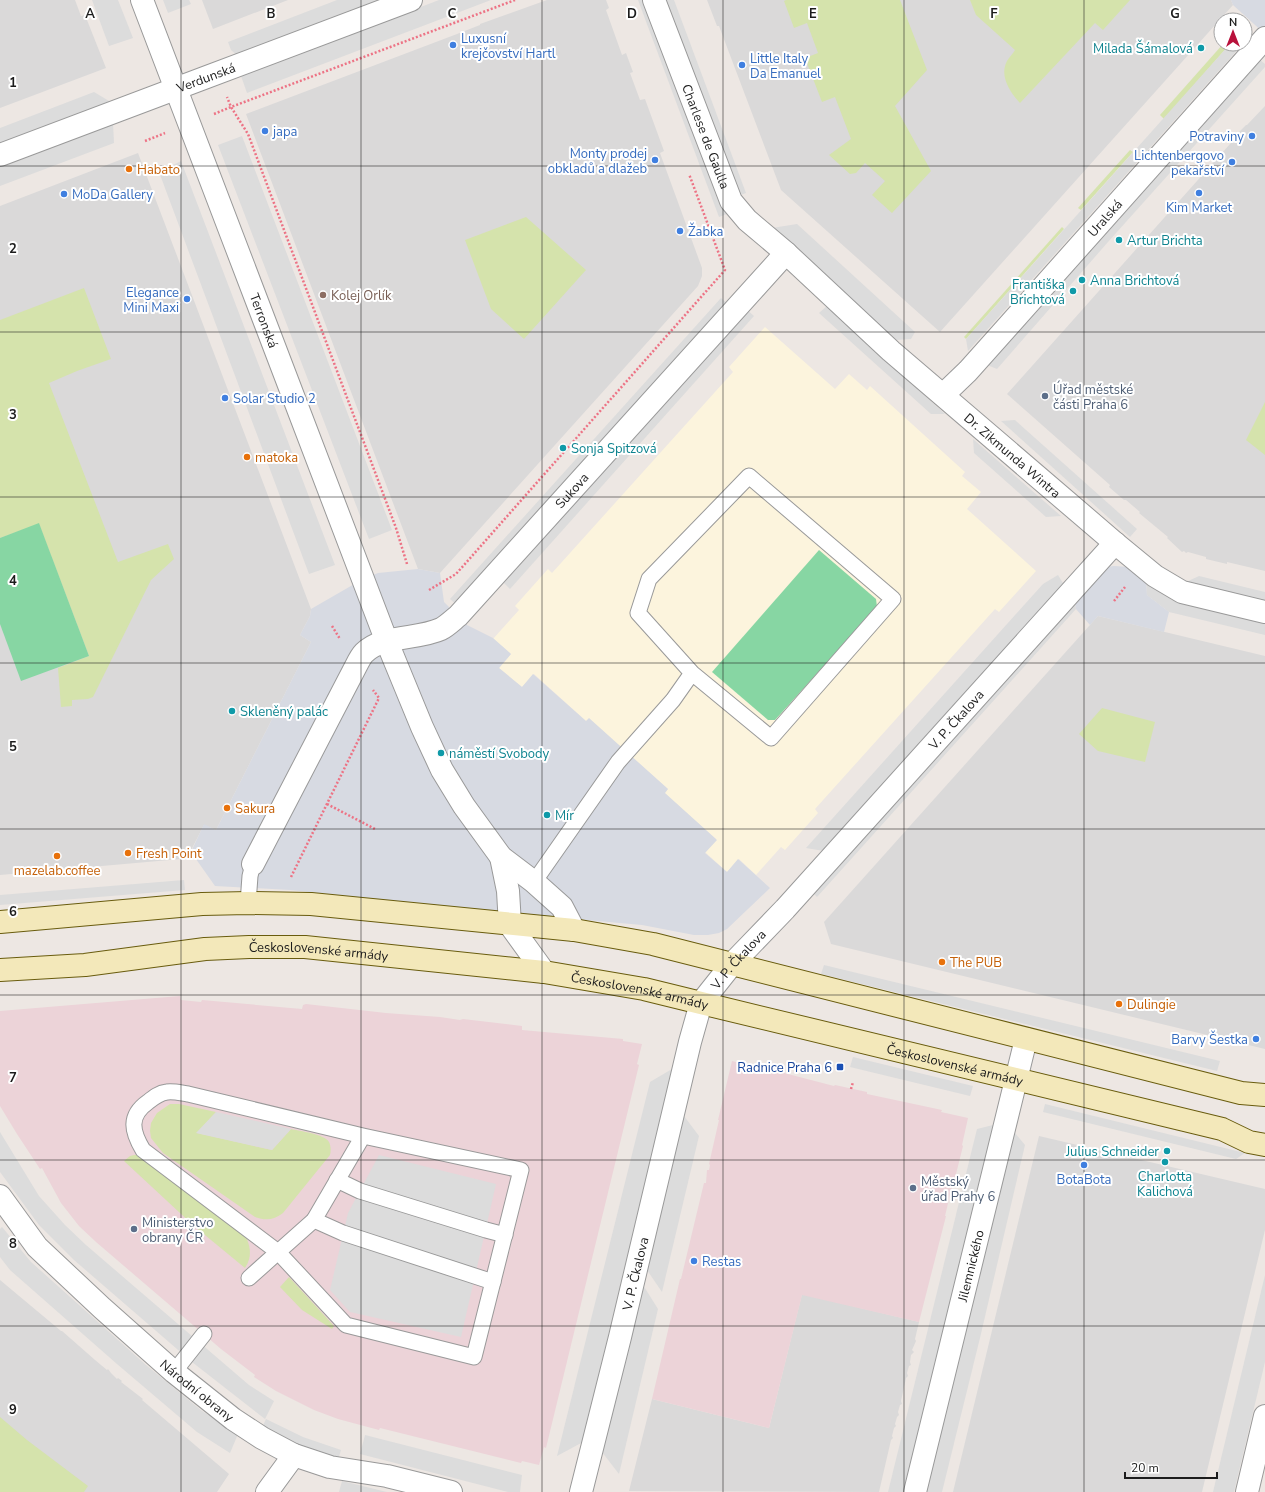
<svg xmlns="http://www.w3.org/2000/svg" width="1265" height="1492" viewBox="0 0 1265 1492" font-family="'Nunito Sans',sans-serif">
  <rect width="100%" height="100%" fill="#ede7e3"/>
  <g fill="#dad9d9">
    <path d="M0,0H75L81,16L85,15L106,68L0,108Z"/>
    <path d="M202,0H288L213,29Z"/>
    <path d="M547,0H606L609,8L606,10L622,55L626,53L633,72L630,73L640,100L645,99L664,151L660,153L702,268V276L698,286L440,573L418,569L246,114L457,34L480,25V24Z"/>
    <path d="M707,0H1231L1233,5L940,332L781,190L719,26H717Z"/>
    <path d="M1265,106V571L1227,562V564L1206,559V557L1188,552L1186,553L1184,551L1182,552L1167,538L1168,537L1139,513L1140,512L1126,500H1124L1109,487L1110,485L1007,394L1230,144L1234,140L1233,138L1246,125H1247Z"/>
    <path d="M138,153L311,609L310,616L300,635L311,642L216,830L204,825L188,856L181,859L0,875V206Z"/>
    <path d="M1098,616L1265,656V1049L831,944L824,922Z"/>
    <path d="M1039,1136L1265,1189V1230L1202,1492H953Z"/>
    <path d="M0,1280L61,1331H62L95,1360L107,1370L108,1369L111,1373L117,1379L118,1378L122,1381L121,1382L143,1399L142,1400L229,1474L217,1492H0Z"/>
    <path d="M802,1294L919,1322L915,1339L916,1341L912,1350L914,1352L911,1355L910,1362L911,1365L909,1366L907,1373L908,1376L906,1378L901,1401L902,1404L900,1405L898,1412L899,1415L897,1417L895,1424L896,1426L894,1428L892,1436L893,1438L891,1440L879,1492L629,1491L652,1399L769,1428Z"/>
  </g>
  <g fill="#ecd3d8">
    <path d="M180,996L181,1000L201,1002L202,1000L302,1009L303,1005L306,1004L386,1013L440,1017L460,1020L463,1019L522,1026V1030L623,1039V1041L642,1044L637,1064L639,1065L546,1448L544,1447L539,1465L522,1461L521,1463L380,1428L379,1430L338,1419L314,1410L276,1391L254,1377L255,1375L221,1349L96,1242L79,1226L61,1203L42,1168L40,1169L17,1134L0,1106V1011Z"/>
    <path d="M732,1061L760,1068L761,1067L834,1086L835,1085L867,1092V1094L942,1110L941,1112L968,1118L962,1145L963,1146L955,1178H954L945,1216H946L919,1322L802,1295L769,1428L652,1399L680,1279H681L704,1183H706L707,1170H709L710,1165L709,1164L719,1120H718Z"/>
  </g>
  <path fill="#fcf4dd" d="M765,327L835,389L849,374L867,390L870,386L965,472L962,476L981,492L967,509L1036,571L999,612L995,609L815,809L818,813L785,850L781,847L756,875L739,859L727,872L705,852L716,839L664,793L668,789L589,719L586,721L534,674L522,687L499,668L511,654L493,639L519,610L515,606L548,569L552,573L733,372L729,367Z"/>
  <g fill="#d5e3ac">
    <path d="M786,0H900L927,70L895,106L931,171L892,213L872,195L885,181L865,163L856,173L850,174L829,155L851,139L835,97L822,102L805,58L818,53L807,23L794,28L784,1Z"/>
    <path d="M970,0H1130L1103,30L1095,23L1020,103C1010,92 999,76 1007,61C1009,57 1013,54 1015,50L976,15Z"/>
    <path d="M1223,44H1230L1164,119L1160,115Z"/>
    <path d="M1130,150L1133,152L1081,210L1078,208Z"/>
    <path d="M526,217L586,270L524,339L491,309L465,240Z"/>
    <path d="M1062,227L1064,229L966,339L964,337Z"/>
    <path d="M84,288L111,359L77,371L49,383L118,562L168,544L174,559L151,580L93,697L88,699L72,700V706L61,707L58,668L89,656L39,524L0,538V320Z"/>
    <path d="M1265,402V455L1246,440Z"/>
    <path d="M1102,708L1155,722L1145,762L1098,751L1079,734Z"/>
    <path d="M170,1104H179L216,1112L197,1133L272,1150L291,1129C299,1131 325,1134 329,1142C331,1146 331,1151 330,1155L283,1213C274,1220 266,1221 255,1217L163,1153L151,1138L150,1131L151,1123L157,1113Z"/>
    <path d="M134,1155H138L144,1159L245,1234C250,1246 253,1256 245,1268L194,1226L124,1161L130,1156Z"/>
    <path d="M289,1277L334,1326L332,1329L302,1310L280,1287Z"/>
    <path d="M0,1417L27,1440L88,1486L84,1492H0Z"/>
  </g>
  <g fill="#87d6a3">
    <path d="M39,523L89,656L21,681L0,624V538Z"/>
    <path d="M819,550L876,599L877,607L775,720H768L712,672Z"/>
  </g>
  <g fill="#dcdcdc">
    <path d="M92,0H118L133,38L109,46Z"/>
    <path d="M163,0H189L191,4L168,13Z"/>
    <path d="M337,0H389L239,57L231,50L228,42Z"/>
    <path d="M439,0H491L247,93L241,76Z"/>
    <path d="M638,0H646L727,214L719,217Z"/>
    <path d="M661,0H674L746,193L735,197Z"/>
    <path d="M1230,44H1238L1241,46L968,351L966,339Z"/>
    <path d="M1260,60L1265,64V67L1108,242L997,369L987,365Z"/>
    <path d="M94,92L114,104L0,147V128Z"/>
    <path d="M113,123L114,143L0,186V165Z"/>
    <path d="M242,136L392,530L369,539L218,145Z"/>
    <path d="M181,161L335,565L309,574L159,172Z"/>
    <path d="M797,224L915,332L911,339L896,340L772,228Z"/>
    <path d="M721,298L728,304L457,605L450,599Z"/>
    <path d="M827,306L945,414H931L819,313Z"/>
    <path d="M746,309L754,316L510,589L503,582Z"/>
    <path d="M1015,420L1137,529L1130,537L1001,421Z"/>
    <path d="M973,439L1061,516L1046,517L974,453Z"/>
    <path d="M1058,575L1066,588L830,852L806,848L1043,584Z"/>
    <path d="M1199,576L1265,592V602L1184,583Z"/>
    <path d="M1146,580L1172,600L1265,623V635L1169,612L1147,595Z"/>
    <path d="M1074,597L1076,609L817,897L811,891Z"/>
    <path d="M184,880L185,890L0,905V895Z"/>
    <path d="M824,965L1220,1061L1217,1071L821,974Z"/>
    <path d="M853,1057L973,1086L970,1096L850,1067Z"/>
    <path d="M672,1069L583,1442L557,1456L650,1082Z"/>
    <path d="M1045,1104L1245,1153L1236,1159L1043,1112Z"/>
    <path d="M216,1112L291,1129L272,1150L196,1133Z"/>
    <path d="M684,1116L699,1136L662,1292L647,1270Z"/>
    <path d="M997,1124L908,1492H888L977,1129Z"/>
    <path d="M1010,1127L1025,1145L980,1338L942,1492H922Z"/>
    <path d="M0,1132L39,1196L65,1225L86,1245L249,1385L274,1401L265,1419L192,1362L74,1260L39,1225L0,1172Z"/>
    <path d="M379,1155L496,1184L461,1337L350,1312L330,1290L348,1213Z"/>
    <path d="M2,1227L31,1262L146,1365L202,1411L238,1434L230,1453L197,1432L117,1364L10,1270L0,1257V1229Z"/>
    <path d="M1265,1275V1362L1234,1492H1213Z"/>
    <path d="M643,1285L658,1309L619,1474L602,1452Z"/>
    <path d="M266,1419L303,1437L341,1450L338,1460L299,1446L262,1428Z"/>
    <path d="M365,1435L522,1475L520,1492H508L360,1454Z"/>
    <path d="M342,1481L387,1492H339Z"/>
  </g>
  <g fill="#d7dae2">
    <path d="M1231,0H1265V34L1233,5Z"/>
    <path d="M1114,566L1130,567L1146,580L1147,595L1169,612L1164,632L1098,616L1090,625L1076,609L1074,597L1107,567Z"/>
    <path d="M418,569L440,573L444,602L467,625L493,638L511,654L499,668L522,687L533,674L586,721L589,718L668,789L665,793L717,840L705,853L727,872L738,859L770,888L727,929L719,933L708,935H694L642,925L487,911L290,890L215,886L191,852L204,824L216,830L311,642L300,635L310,616L311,609L363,579L378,573Z"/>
  </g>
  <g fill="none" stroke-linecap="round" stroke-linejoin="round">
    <g stroke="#999" stroke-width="17">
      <g id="service">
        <path d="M534,882L618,762L673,700L692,673L638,613L649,579L749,476L893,599L771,738L692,673"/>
        <path d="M248,903L250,876L253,864"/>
        <path d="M337,1180L360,1191L486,1230L505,1235"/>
        <path d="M314,1220L343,1233L493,1282"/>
        <path d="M249,1278L278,1252L143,1150C132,1132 128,1116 148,1102C154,1097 159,1093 167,1092C173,1091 181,1093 188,1094L363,1136L521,1170L474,1357L346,1325L278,1252L314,1220L363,1136"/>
        <path d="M174,1372L204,1334"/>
      </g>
    </g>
    <g stroke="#999" stroke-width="24">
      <g id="minor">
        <path id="s1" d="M654,0L731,201L747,220L786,253L891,351L1115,543L1155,576L1182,592L1265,612"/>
        <path id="s2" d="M0,155C137,103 274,52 411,0"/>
        <path id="s3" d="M943,395L968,371L1265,38"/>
        <path id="s4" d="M253,864L356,666C358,662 361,656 364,653C384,634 417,640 441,629C447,626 453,620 458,616L786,253"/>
        <path id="s5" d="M0,1196L37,1247L102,1308L174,1372L233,1419L262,1438L294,1455L330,1467L387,1476L451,1492"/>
        <path d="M267,1492L294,1455"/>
        <path id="s6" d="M581,1492L620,1337L690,1042L701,1003L732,964L785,909L1115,543"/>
        <path id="s7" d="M915,1492L1026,1039"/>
        <path d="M1247,1492L1265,1416"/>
      </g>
    </g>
    <g stroke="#999" stroke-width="24">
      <g id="tertiary">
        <path id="s8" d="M142,0L387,642L422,727L442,770L464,806L501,857L534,882L562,907L574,930"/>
        <path d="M501,857L508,891L510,925L544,972"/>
      </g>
    </g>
    <g stroke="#695c0e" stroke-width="24">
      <g id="secondary">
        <path d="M0,922L202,904L248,903L311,904L574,930L653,944L1241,1093L1265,1095"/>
        <path id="s9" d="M0,970L85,965L205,949L249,947H305L544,972L644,989L701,1003L1222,1129L1249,1142L1265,1145"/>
      </g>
    </g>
    <g stroke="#ed7385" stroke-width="2.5" stroke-dasharray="2 2" stroke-linecap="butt">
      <path d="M214,114L231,107L227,97"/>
      <path d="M145,141L165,133"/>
      <path d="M407,564L396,528L248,134L231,107L515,0"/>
      <path d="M429,590L456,574L725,270L689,174"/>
      <path d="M1114,601L1125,587"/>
      <path d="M332,626L340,639"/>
      <path d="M327,804L375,829"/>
      <path d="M291,877L379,698L373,690"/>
      <path d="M851,1089L853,1082"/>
    </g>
    <use href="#service" stroke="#fff" stroke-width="15"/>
    <use href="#minor" stroke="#fff" stroke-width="22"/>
    <use href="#tertiary" stroke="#fff" stroke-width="22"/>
    <use href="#secondary" stroke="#f3e8ba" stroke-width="22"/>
  </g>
  <path fill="none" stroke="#1c1c1c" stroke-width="1" stroke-opacity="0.55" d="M181,0V1492M361,0V1492M542,0V1492M723,0V1492M904,0V1492M1084,0V1492M0,166H1265M0,332H1265M0,497H1265M0,663H1265M0,829H1265M0,995H1265M0,1160H1265M0,1326H1265"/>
  <g fill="#3f7fe0" stroke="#fff" stroke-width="1.5">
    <circle cx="453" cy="45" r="4"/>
    <circle cx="742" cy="65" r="4"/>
    <circle cx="265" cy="131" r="4"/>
    <circle cx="1252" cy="136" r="4"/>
    <circle cx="655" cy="160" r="4"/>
    <circle cx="1232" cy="162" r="4"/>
    <circle cx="1199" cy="193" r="4"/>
    <circle cx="64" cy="194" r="4"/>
    <circle cx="680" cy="231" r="4"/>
    <circle cx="187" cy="299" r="4"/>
    <circle cx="225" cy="398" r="4"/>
    <circle cx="1256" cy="1039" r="4"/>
    <circle cx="1084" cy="1165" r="4"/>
    <circle cx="694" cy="1261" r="4"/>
  </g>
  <g fill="#0f9aa8" stroke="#fff" stroke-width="1.5">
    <circle cx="1201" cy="48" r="4"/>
    <circle cx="1119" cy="240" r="4"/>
    <circle cx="1082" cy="280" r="4"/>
    <circle cx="1073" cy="291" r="4"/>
    <circle cx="563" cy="448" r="4"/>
    <circle cx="232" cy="711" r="4"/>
    <circle cx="441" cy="753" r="4"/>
    <circle cx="547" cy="815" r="4"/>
    <circle cx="1167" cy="1151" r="4"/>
    <circle cx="1165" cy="1162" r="4"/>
  </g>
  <g fill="#e8710a" stroke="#fff" stroke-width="1.5">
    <circle cx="129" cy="169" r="4"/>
    <circle cx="247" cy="457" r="4"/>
    <circle cx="227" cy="808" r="4"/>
    <circle cx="128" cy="853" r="4"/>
    <circle cx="57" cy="856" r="4"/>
    <circle cx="942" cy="962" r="4"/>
    <circle cx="1119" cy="1004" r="4"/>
  </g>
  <circle fill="#8d6e63" stroke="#fff" stroke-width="1.5" cx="323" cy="295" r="4"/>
  <g fill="#5c6f8a" stroke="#fff" stroke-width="1.5">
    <circle cx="1045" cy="396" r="4"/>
    <circle cx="913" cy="1188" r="4"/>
    <circle cx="134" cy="1229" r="4"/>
  </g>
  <rect fill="#1a4fb4" stroke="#fff" stroke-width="1.5" x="836" y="1063" width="8" height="8" rx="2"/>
  <g text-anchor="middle" stroke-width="4" stroke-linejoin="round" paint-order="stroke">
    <g font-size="13" fill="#366cbe" stroke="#fff" text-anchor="start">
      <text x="461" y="43">Luxusní<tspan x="461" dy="15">krejčovství Hartl</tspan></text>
      <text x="750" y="63">Little Italy<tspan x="750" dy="15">Da Emanuel</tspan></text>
      <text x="273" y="136">japa</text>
      <text x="1244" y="141" text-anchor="end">Potraviny</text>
      <text x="647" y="158" text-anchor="end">Monty prodej<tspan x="647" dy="15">obkladů a dlažeb</tspan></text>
      <text x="1224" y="160" text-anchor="end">Lichtenbergovo<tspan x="1224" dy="15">pekařství</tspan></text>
      <text x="72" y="199">MoDa Gallery</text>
      <text x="1199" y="212" text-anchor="middle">Kim Market</text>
      <text x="688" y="236">Žabka</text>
      <text x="179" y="297" text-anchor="end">Elegance<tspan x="179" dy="15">Mini Maxi</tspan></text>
      <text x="233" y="403">Solar Studio 2</text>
      <text x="1248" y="1044" text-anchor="end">Barvy Šestka</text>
      <text x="1084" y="1184" text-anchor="middle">BotaBota</text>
      <text x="702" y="1266">Restas</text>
    </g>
    <g font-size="13" fill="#0d838f" stroke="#fff" text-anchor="start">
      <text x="1193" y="53" text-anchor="end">Milada Šámalová</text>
      <text x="1127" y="245">Artur Brichta</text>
      <text x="1090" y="285">Anna Brichtová</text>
      <text x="1065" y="289" text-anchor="end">Františka<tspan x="1065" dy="15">Brichtová</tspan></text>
      <text x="571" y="453">Sonja Spitzová</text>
      <text x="240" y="716">Skleněný palác</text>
      <text x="449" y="758">náměstí Svobody</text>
      <text x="555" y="820">Mír</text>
      <text x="1159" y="1156" text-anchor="end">Julius Schneider</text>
      <text x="1165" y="1181" text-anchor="middle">Charlotta<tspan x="1165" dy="15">Kalichová</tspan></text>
    </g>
    <g font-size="13" fill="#1c1c1c" stroke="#fff">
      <text dy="5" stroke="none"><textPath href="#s2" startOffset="220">Verdunská</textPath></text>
      <text dy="5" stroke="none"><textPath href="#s1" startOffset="146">Charlese de Gaulla</textPath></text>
      <text dy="5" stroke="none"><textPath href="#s3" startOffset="240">Uralská</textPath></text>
      <text dy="5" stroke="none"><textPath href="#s8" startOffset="343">Terronská</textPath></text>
      <text dy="5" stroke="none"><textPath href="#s1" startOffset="595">Dr. Zikmunda Wintra</textPath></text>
      <text dy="5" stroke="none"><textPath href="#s4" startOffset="511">Sukova</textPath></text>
      <text dy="5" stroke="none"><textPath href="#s6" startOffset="885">V. P. Čkalova</textPath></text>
      <text dy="5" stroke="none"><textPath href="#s9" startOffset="320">Československé armády</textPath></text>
      <text dy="5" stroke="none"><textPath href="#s6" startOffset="561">V. P. Čkalova</textPath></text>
      <text dy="5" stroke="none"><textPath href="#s9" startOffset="644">Československé armády</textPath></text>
      <text dy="5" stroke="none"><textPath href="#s9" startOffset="968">Československé armády</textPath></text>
      <text dy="5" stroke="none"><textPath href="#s7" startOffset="233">Jilemnického</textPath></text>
      <text dy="5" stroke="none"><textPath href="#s6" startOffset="225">V. P. Čkalova</textPath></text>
      <text dy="5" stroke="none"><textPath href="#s5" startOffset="278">Národní obrany</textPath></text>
    </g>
    <g font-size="13" fill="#c56008" stroke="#fff" text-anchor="start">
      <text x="137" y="174">Habato</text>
      <text x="255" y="462">matoka</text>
      <text x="235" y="813">Sakura</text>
      <text x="136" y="858">Fresh Point</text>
      <text x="57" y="875" text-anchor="middle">mazelab.coffee</text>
      <text x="950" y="967">The PUB</text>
      <text x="1127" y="1009">Dulingie</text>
    </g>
    <g font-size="13" fill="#785e54" stroke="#fff" text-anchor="start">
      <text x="331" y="300">Kolej Orlík</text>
    </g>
    <g font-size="13" fill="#4e5e75" stroke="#fff" text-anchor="start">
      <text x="1053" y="394">Úřad městské<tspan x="1053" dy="15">části Praha 6</tspan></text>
      <text x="921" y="1186">Městský<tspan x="921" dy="15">úřad Prahy 6</tspan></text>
      <text x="142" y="1227">Ministerstvo<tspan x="142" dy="15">obrany ČR</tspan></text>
    </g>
    <g font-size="13" fill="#164399" stroke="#fff" text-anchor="end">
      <text x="832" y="1072">Radnice Praha 6</text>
    </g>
  </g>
  <g font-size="13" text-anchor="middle" font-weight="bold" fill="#1c1c1c" stroke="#fff" stroke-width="4" stroke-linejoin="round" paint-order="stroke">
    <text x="90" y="18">A</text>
    <text x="271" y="18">B</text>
    <text x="452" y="18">C</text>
    <text x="632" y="18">D</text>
    <text x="813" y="18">E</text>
    <text x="994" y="18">F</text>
    <text x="1175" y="18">G</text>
    <text x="13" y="87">1</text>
    <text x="13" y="253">2</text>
    <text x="13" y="419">3</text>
    <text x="13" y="585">4</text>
    <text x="13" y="751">5</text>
    <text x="13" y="916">6</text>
    <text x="13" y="1082">7</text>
    <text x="13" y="1248">8</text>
    <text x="13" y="1414">9</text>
  </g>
  <g transform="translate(1233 32)"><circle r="19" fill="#ffffff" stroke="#a4a4a4"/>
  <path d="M0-3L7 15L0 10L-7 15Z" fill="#b8113b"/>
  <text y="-6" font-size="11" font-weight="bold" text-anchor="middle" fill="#1c1c1c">N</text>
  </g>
  <path d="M1125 1472v6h92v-6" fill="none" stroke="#1c1c1c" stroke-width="2"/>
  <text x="1131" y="1472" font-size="12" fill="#1c1c1c" stroke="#ffffff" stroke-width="3" paint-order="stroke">20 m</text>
</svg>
